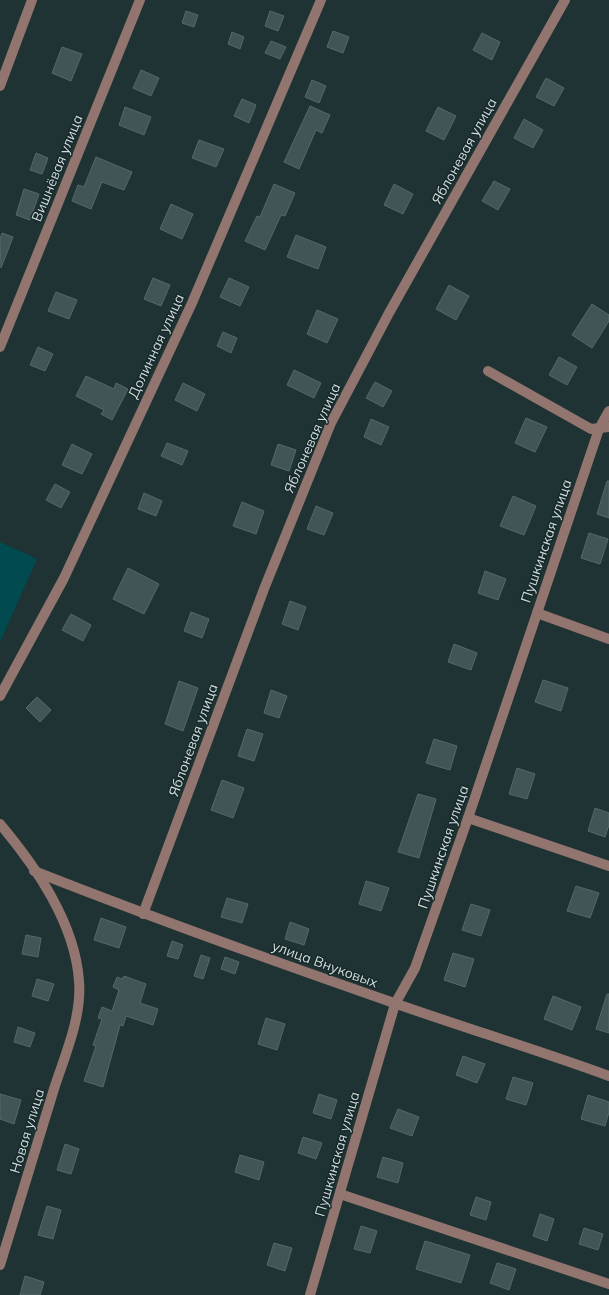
<svg xmlns="http://www.w3.org/2000/svg" width="609" height="1295" viewBox="0 0 609 1295" font-family="Mulish,sans-serif">
  <rect width="100%" height="100%" fill="#203334"/>
  <path fill="#004a50" d="M0,542L37,559L0,642Z"/>
  <g fill="#415456" stroke="#54686a">
    <path d="M186,11L198,15L194,27L182,23Z"/>
    <path d="M270,11L284,16L278,31L265,26Z"/>
    <path d="M333,31L349,37L343,53L327,47Z"/>
    <path d="M232,32L244,37L240,49L228,44Z"/>
    <path d="M482,33L500,42L492,60L473,50Z"/>
    <path d="M271,41L286,47L280,59L265,53Z"/>
    <path d="M62,47L82,54L71,81L52,73Z"/>
    <path d="M141,70L159,78L151,96L133,88Z"/>
    <path d="M546,78L564,88L554,106L536,97Z"/>
    <path d="M312,80L326,86L319,103L305,97Z"/>
    <path d="M242,99L256,105L249,123L234,116Z"/>
    <path d="M310,106L330,115L322,133L316,130L299,169L284,162Z"/>
    <path d="M125,107L151,117L144,135L119,125Z"/>
    <path d="M438,107L456,116L444,140L426,131Z"/>
    <path d="M524,119L543,130L533,148L514,138Z"/>
    <path d="M199,140L224,149L216,167L192,158Z"/>
    <path d="M36,153L48,158L42,174L30,170Z"/>
    <path d="M96,157L132,172L124,190L102,182L91,209L72,201L78,185L84,187Z"/>
    <path d="M494,181L510,189L498,210L482,201Z"/>
    <path d="M274,184L295,193L285,216L281,215L265,250L245,241L257,216L260,217Z"/>
    <path d="M394,184L413,194L403,214L384,205Z"/>
    <path d="M24,189L39,194L30,220L16,215Z"/>
    <path d="M171,204L193,214L182,239L160,229Z"/>
    <path d="M2,233L13,237L1,268L0,239Z"/>
    <path d="M296,235L326,247L318,269L287,257Z"/>
    <path d="M153,278L170,285L161,306L144,299Z"/>
    <path d="M229,278L249,287L240,306L220,297Z"/>
    <path d="M449,285L469,296L456,320L436,309Z"/>
    <path d="M56,292L77,300L69,319L48,311Z"/>
    <path d="M592,304L609,315V321L592,348L572,335Z"/>
    <path d="M317,310L338,319L327,343L307,334Z"/>
    <path d="M223,332L237,338L231,353L217,346Z"/>
    <path d="M38,347L53,354L45,371L30,365Z"/>
    <path d="M559,357L577,367L567,385L549,375Z"/>
    <path d="M294,370L321,383L314,398L287,385Z"/>
    <path d="M86,376L114,389L116,383L128,389L112,420L101,414L104,410L76,396Z"/>
    <path d="M375,382L392,391L383,407L366,398Z"/>
    <path d="M183,383L205,394L197,411L175,400Z"/>
    <path d="M526,418L547,427L535,452L515,443Z"/>
    <path d="M371,419L389,427L381,445L364,437Z"/>
    <path d="M167,443L188,451L182,465L161,456Z"/>
    <path d="M72,444L92,454L82,474L62,465Z"/>
    <path d="M278,444L296,450L289,471L271,465Z"/>
    <path d="M607,481H609V518L597,514Z"/>
    <path d="M55,484L70,492L61,508L46,500Z"/>
    <path d="M144,493L162,501L156,516L138,509Z"/>
    <path d="M513,496L536,506L524,535L500,526Z"/>
    <path d="M242,502L264,511L256,534L233,526Z"/>
    <path d="M316,506L333,513L324,535L307,529Z"/>
    <path d="M589,533L608,539L600,564L581,558Z"/>
    <path d="M128,568L159,584L144,614L113,599Z"/>
    <path d="M485,571L506,579L498,600L478,593Z"/>
    <path d="M290,601L306,607L298,630L282,624Z"/>
    <path d="M191,612L209,619L202,638L184,631Z"/>
    <path d="M71,614L91,625L83,641L62,630Z"/>
    <path d="M454,644L477,653L471,670L448,662Z"/>
    <path d="M543,680L568,688L561,711L535,702Z"/>
    <path d="M179,681L198,688L183,731L165,724Z"/>
    <path d="M271,690L287,696L279,718L264,713Z"/>
    <path d="M37,697L51,710L40,722L26,708Z"/>
    <path d="M247,729L263,734L254,761L238,756Z"/>
    <path d="M434,739L457,746L450,770L426,763Z"/>
    <path d="M517,768L535,774L527,799L509,794Z"/>
    <path d="M222,780L244,788L233,818L211,810Z"/>
    <path d="M418,794L436,799L419,858L398,852Z"/>
    <path d="M595,808L609,813V825L605,837L588,831Z"/>
    <path d="M366,881L389,888L381,911L359,904Z"/>
    <path d="M576,886L599,893L590,918L567,911Z"/>
    <path d="M227,898L248,904L242,923L221,917Z"/>
    <path d="M471,904L490,910L481,936L462,930Z"/>
    <path d="M101,918L126,927L119,948L94,940Z"/>
    <path d="M290,922L309,929L304,945L285,939Z"/>
    <path d="M26,935L41,938L38,957L22,954Z"/>
    <path d="M172,941L183,945L178,959L167,956Z"/>
    <path d="M453,953L474,959L465,987L444,980Z"/>
    <path d="M201,955L210,958L203,979L194,976Z"/>
    <path d="M225,957L239,962L235,974L221,969Z"/>
    <path d="M124,976L146,984L140,1003L158,1009L153,1025L126,1016L123,1026L120,1025L103,1087L84,1081L96,1046L93,1045L102,1019L98,1018L102,1007L112,1011L119,990L113,987L117,977L122,979Z"/>
    <path d="M37,979L54,984L48,1001L32,996Z"/>
    <path d="M607,994H609V1033L596,1029Z"/>
    <path d="M553,996L581,1007L572,1030L544,1019Z"/>
    <path d="M266,1018L285,1024L277,1050L258,1044Z"/>
    <path d="M18,1027L35,1033L30,1047L14,1042Z"/>
    <path d="M463,1056L485,1064L477,1083L456,1075Z"/>
    <path d="M513,1077L533,1083L526,1105L506,1099Z"/>
    <path d="M0,1094L21,1100L14,1124L0,1119Z"/>
    <path d="M319,1094L337,1100L331,1119L313,1113Z"/>
    <path d="M588,1095L609,1102V1112L605,1126L581,1119Z"/>
    <path d="M398,1109L419,1117L412,1136L390,1128Z"/>
    <path d="M303,1137L322,1143L316,1159L298,1153Z"/>
    <path d="M65,1144L79,1149L71,1174L57,1170Z"/>
    <path d="M240,1155L264,1162L259,1180L235,1172Z"/>
    <path d="M383,1157L403,1163L398,1183L377,1177Z"/>
    <path d="M476,1197L491,1202L486,1220L470,1215Z"/>
    <path d="M47,1206L61,1210L53,1239L38,1235Z"/>
    <path d="M540,1214L554,1219L547,1241L533,1236Z"/>
    <path d="M361,1226L377,1231L370,1253L354,1249Z"/>
    <path d="M584,1228L603,1234L598,1250L579,1244Z"/>
    <path d="M425,1241L470,1255L461,1283L416,1269Z"/>
    <path d="M274,1243L292,1248L285,1271L267,1265Z"/>
    <path d="M497,1263L516,1269L509,1290L490,1283Z"/>
    <path d="M25,1276L44,1282L40,1295H20Z"/>
  </g>
  <g fill="none" stroke-linecap="round" stroke-linejoin="round">
    <g stroke="#92756e" stroke-width="10">
      <path d="M0,86L32,0"/>
      <path d="M0,347L140,0"/>
      <path d="M488,371L591,429L609,427"/>
      <path d="M537,613L609,639"/>
      <path d="M0,696L64,578L192,303L321,0"/>
      <path d="M468,818L609,866"/>
      <path d="M0,824C36,867 75,923 79,981C82,1017 65,1055 54,1089C36,1148 18,1207 0,1265"/>
      <path d="M34,871C153,918 273,961 394,1003C465,1028 538,1050 609,1076"/>
      <path d="M143,914L264,589L331,423L389,313L565,0"/>
      <path d="M340,1194L609,1284"/>
      <path d="M310,1295L395,1004L415,968L468,818L599,429L609,411"/>
    </g>
  </g>
  <g text-anchor="middle" stroke-width="3" stroke-linejoin="round" paint-order="stroke">
    <g font-size="14" fill="#d1dcdd" stroke="#17292a">
      <text transform="translate(464 151) rotate(-61)" y="5">Яблоневая улица</text>
      <text transform="translate(57 168) rotate(-68)" y="5">Вишнёвая улица</text>
      <text transform="translate(156 346) rotate(-65)" y="5">Долинная улица</text>
      <text transform="translate(312 438) rotate(-66)" y="5">Яблоневая улица</text>
      <text transform="translate(546 541) rotate(-71)" y="5">Пушкинская улица</text>
      <text transform="translate(193 740) rotate(-70)" y="5">Яблоневая улица</text>
      <text transform="translate(443 847) rotate(-71)" y="5">Пушкинская улица</text>
      <text transform="translate(325 964) rotate(20)" y="5">улица Внуковых</text>
      <text transform="translate(27 1131) rotate(-73)" y="5">Новая улица</text>
      <text transform="translate(337 1154) rotate(-74)" y="5">Пушкинская улица</text>
    </g>
  </g>
</svg>
